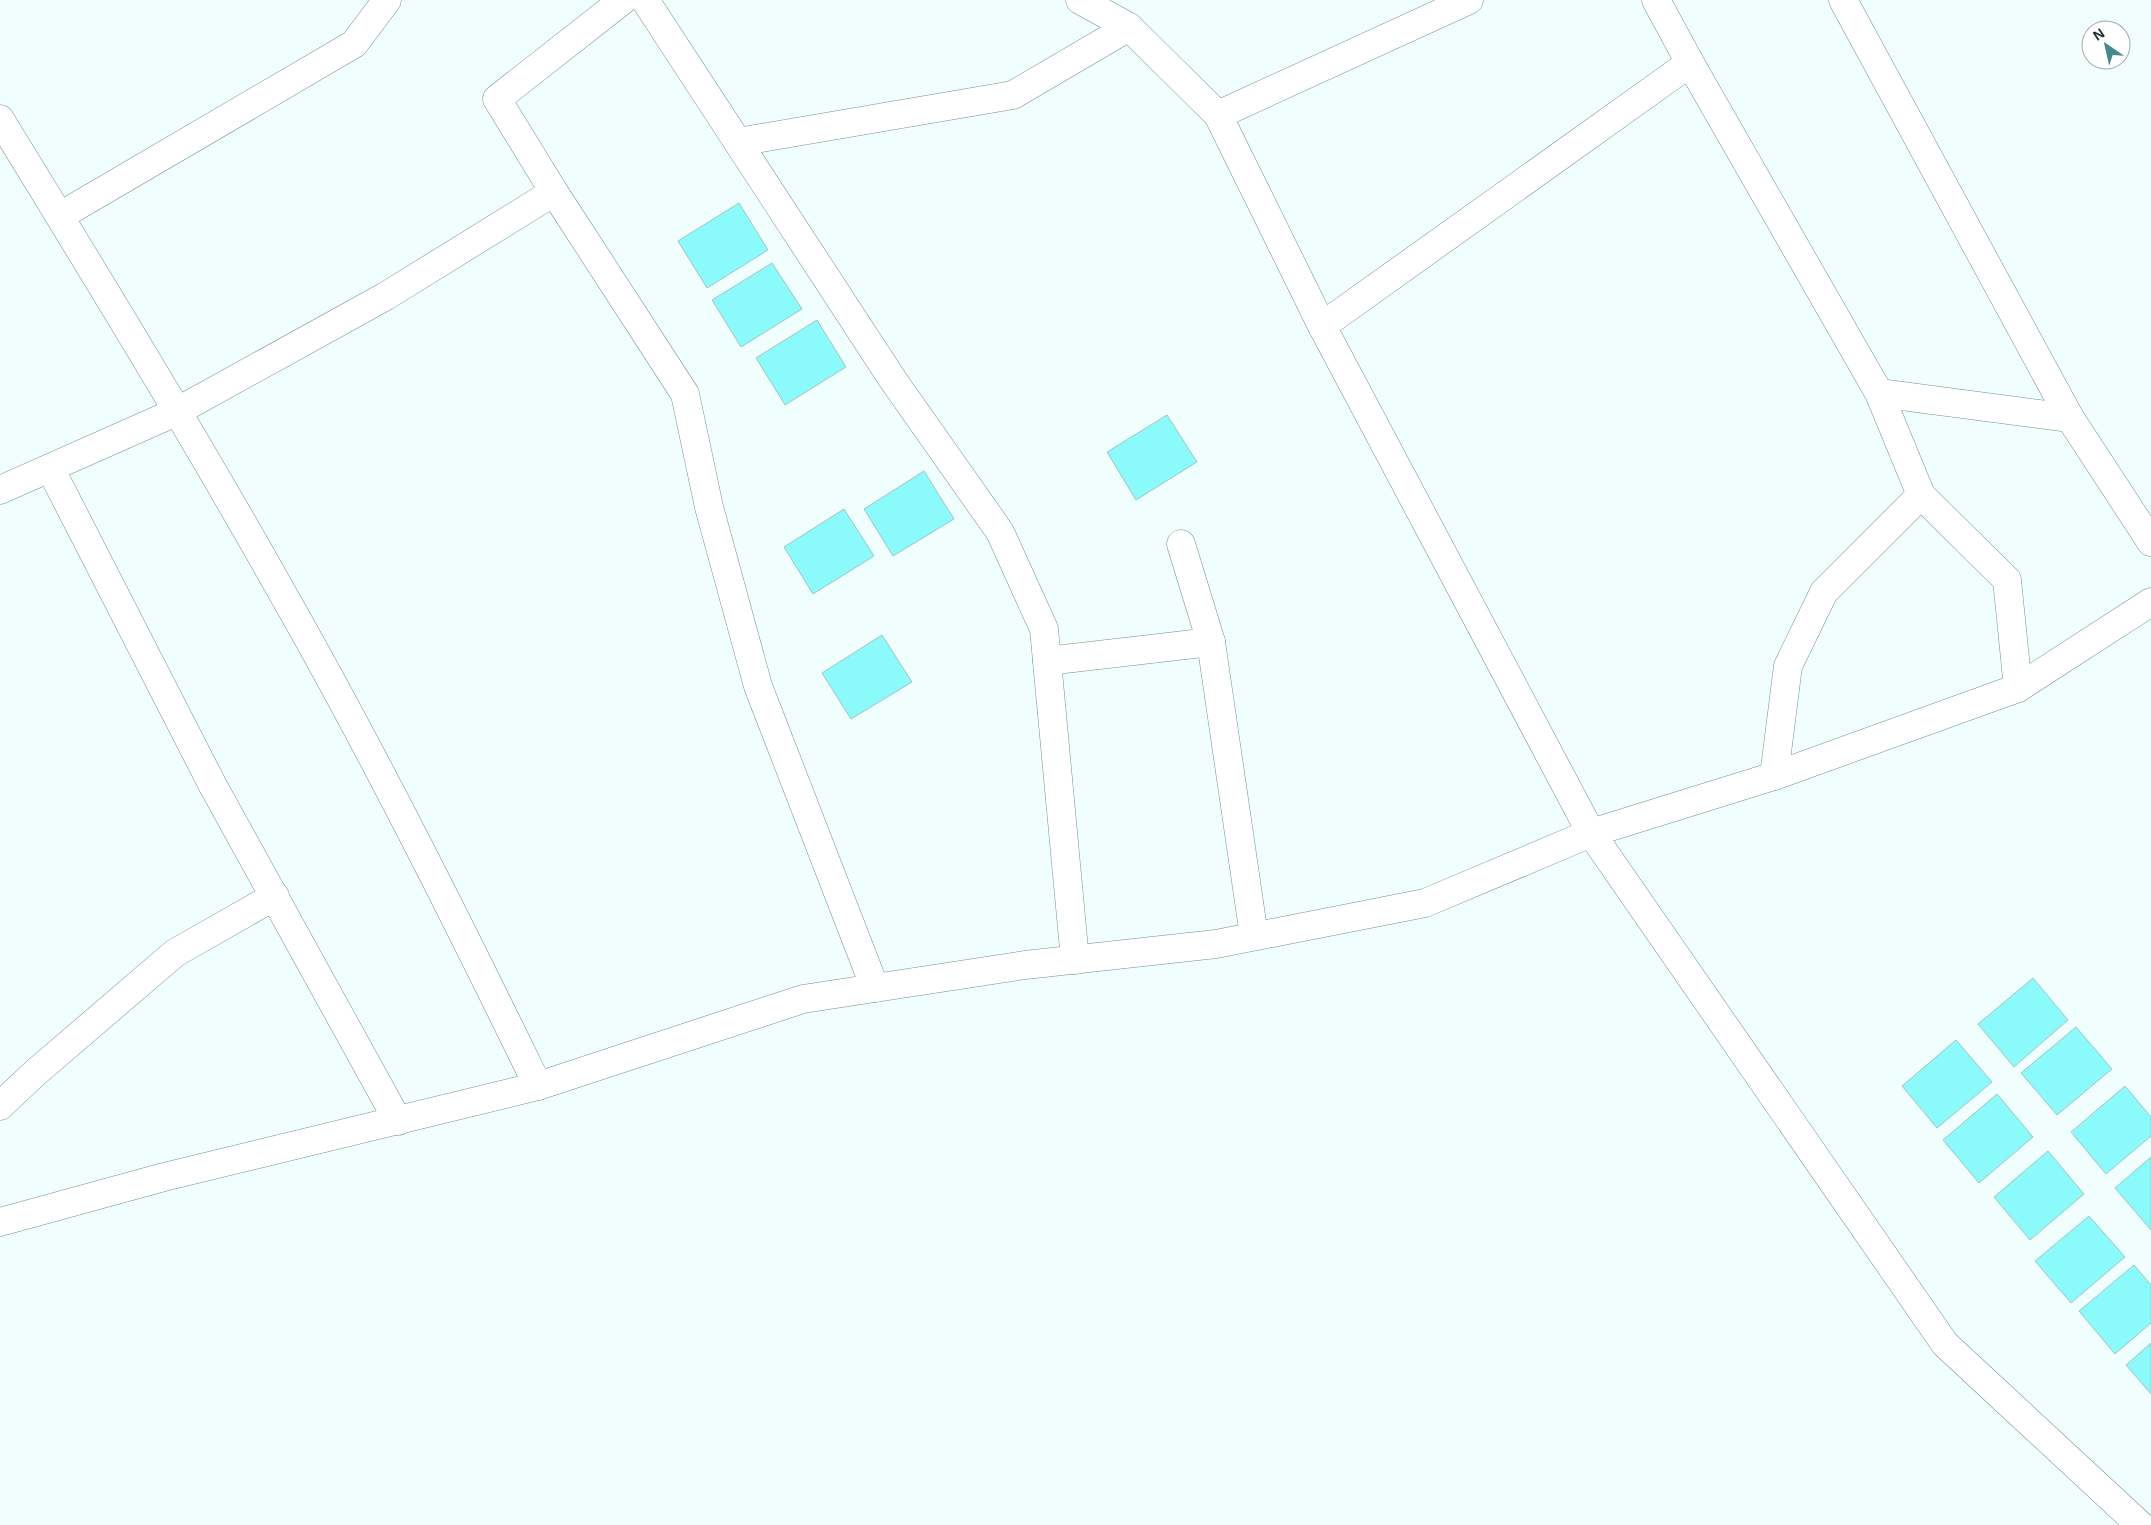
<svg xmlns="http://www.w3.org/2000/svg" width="2151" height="1525" viewBox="0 0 2151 1525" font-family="Arial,sans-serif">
  <rect width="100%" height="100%" fill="#f0fefd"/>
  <g fill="#8bfafb" stroke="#a3c4c4">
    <path d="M739,203L768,250L707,288L678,241Z"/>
    <path d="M772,263L802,309L741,347L712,300Z"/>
    <path d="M817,320L846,367L785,405L756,358Z"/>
    <path d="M1167,415L1197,462L1136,500L1107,452Z"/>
    <path d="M924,471L954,519L893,556L864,509Z"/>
    <path d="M844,509L874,556L813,594L784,547Z"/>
    <path d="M882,635L912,682L851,719L822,673Z"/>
    <path d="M2033,978L2068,1020L2014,1067L1978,1024Z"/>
    <path d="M2076,1027L2112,1069L2057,1115L2021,1073Z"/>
    <path d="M1956,1040L1992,1082L1937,1128L1902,1086Z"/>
    <path d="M2125,1086L2151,1117V1136L2106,1174L2071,1132Z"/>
    <path d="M1997,1094L2033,1137L1979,1183L1943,1140Z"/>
    <path d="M2048,1151L2084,1194L2030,1240L1994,1197Z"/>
    <path d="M2151,1157V1230L2115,1188Z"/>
    <path d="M2089,1216L2125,1257L2071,1303L2035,1261Z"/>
    <path d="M2134,1265L2151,1285V1323L2115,1354L2079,1311Z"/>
    <path d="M2151,1343V1394L2126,1365Z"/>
  </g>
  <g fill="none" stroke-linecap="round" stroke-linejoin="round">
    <g stroke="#719191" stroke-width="29">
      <g id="minor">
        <path d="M623,0L497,99L554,192L685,394L709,507L758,686L875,988"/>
        <path d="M645,0L893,380L1000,532L1044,629L1075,960"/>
        <path d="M1080,0L1129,27L1218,115L1322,326L1591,833L1945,1344L2140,1525"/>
        <path d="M1656,0L1690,63L1879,393L1921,495L1824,592L1788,666L1774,776"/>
        <path d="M1843,0L2070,418L2151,542"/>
        <path d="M1218,115L1469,0"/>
        <path d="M0,119C95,274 190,429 279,587C372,750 456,918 538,1086"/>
        <path d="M738,142L1013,95L1129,27"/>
        <path d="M60,216L354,44L387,0"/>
        <path d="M1322,326L1690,63"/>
        <path d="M1879,393L2070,418"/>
        <path d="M50,468L212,784L398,1121"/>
        <path d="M0,490L176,412L386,296L554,192"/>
        <path d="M1921,495L2007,580L2018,688"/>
        <path d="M1181,544L1211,642L1254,936"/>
        <path d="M1047,661L1211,642"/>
        <path d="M0,1106L35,1073L175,953L275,896"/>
        <path d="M0,1222L164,1177L538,1086L803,999L1025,965L1216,944L1425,903L1591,833L1774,776L2018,688L2151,602"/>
      </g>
    </g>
    <use href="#minor" stroke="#fff" stroke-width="28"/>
  </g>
  <g transform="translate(2106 45) rotate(326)"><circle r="24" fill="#ffffff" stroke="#a5aaaa"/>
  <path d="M0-4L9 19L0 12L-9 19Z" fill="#428a8b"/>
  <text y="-8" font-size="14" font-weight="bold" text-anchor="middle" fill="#1e2b2b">N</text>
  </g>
</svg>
